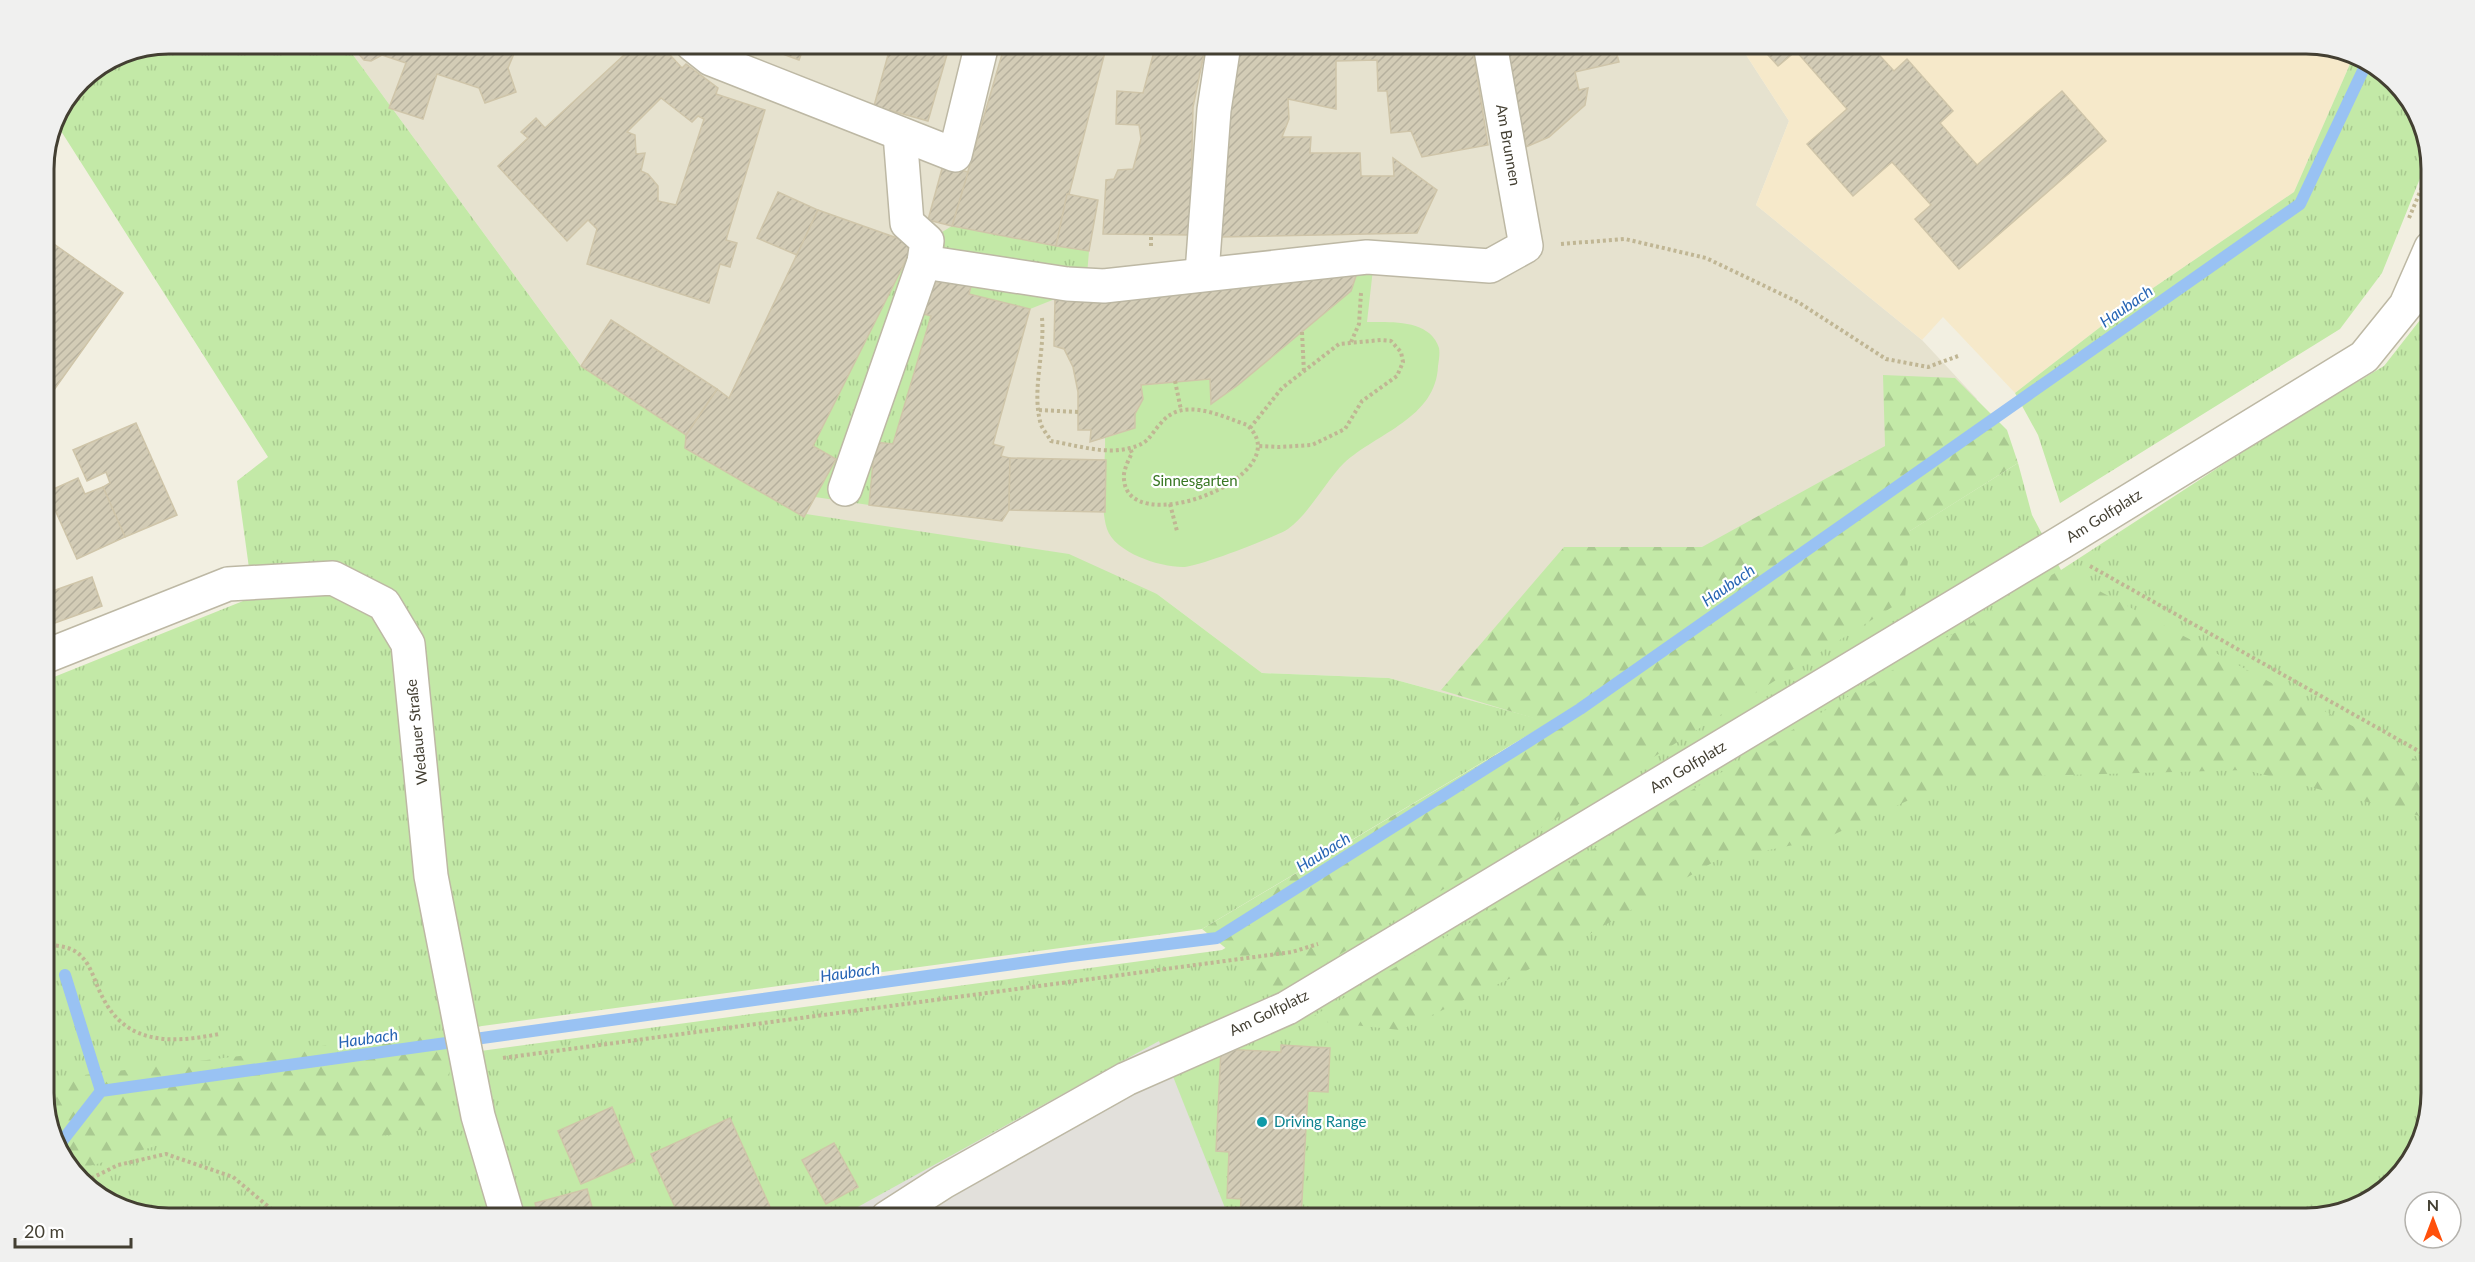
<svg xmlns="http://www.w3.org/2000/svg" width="2475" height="1262" viewBox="0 0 2475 1262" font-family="Lato,sans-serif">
  <defs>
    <pattern id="grass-tufts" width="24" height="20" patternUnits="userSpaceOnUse" patternTransform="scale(1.5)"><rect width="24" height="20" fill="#c3e9a7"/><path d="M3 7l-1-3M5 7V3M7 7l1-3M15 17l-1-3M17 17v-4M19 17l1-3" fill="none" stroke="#a9c990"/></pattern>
    <pattern id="forest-firs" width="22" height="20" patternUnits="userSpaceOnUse" patternTransform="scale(1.5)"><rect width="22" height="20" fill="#c3e9a7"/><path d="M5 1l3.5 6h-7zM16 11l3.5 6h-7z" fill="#a9c990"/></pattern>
    <pattern id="building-hatch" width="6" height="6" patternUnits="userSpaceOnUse" patternTransform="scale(1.5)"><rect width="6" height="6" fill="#d3ccb6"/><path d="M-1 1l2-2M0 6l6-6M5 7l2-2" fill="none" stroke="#b6b09d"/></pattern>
  </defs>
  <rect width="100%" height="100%" fill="#f2efe1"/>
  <path fill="#e6e2cf" d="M345,44H1739L1789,121L1756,205L1922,340L1977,399L1550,722L1389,678L1262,673L1157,594L804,517L685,448L686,435L581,366Z"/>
  <path fill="#f6e9ca" d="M1739,44H2306L2354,55L2294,192L2134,301L2015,393L1943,317L1922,340L1756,205L1789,121Z"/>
  <g fill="url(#grass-tufts)">
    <path d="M169,44H345L581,366L686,435L685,448L804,517L806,514L1069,554L1157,594L1262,673L1389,678L1550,722L1202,929L445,1031L451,1055L1222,950L1596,728L2018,463L2032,515L2061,570L2276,430L2384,366L2431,306V1093L2419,1148L2375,1197L2306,1218H169L114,1206L65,1163L44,1101V681L253,597L237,481L268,457L54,120L81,80L122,53Z"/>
    <path d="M2354,55L2361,56L2410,99L2429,156L2382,273L2340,329L2060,503L2038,435L2015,393L2134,301L2294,192Z"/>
    <path d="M952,226L1089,251L1085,299H1055L1030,309L969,294L971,286L932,275L921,313L931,316L893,444L875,443L869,505L815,497L813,446L914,244L927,241Z"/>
  </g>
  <g fill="url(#forest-firs)">
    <path d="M1883,375L1955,378L2007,430L2018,463L1910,531L1905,599L1280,992L1202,929L1549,723L1441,690L1564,547H1702L1885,446Z"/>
    <path d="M2060,570L2431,768V819L2246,770L1957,778L1824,839L1717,860L1526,971L1400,1030L1307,1020Z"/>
    <path d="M444,1031L451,1055L445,1126L382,1136L175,1140L74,1171C54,1153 44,1104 44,1077L84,1075Z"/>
  </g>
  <path fill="#c3e9a7" d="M1359,267L1373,269L1367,322C1391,322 1430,319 1439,348C1440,353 1439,360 1438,366C1436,418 1377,433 1344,463C1326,481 1308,515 1288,529C1276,537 1200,566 1185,567C1162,568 1115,553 1107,529C1099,505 1106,464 1105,438L1135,428V414L1141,385L1210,379L1212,403L1238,385L1350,291Z"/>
  <path fill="#e2e0db" d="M1159,1041L1229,1218H842L845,1214Z"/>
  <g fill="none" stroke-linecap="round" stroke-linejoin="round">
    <g stroke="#99c2f3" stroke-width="12">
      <path d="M44,912L46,919"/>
      <path d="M65,975L101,1091"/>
      <path d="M59,1145L101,1091L1071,956L1217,938L1580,709L2300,204L2367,62"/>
    </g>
  </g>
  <g fill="url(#building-hatch)" stroke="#cfc5a9" stroke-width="1.5" fill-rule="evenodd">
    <path d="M358,44H518L508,68L516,92L485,103L479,88L437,74L423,119L389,108L406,63L382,55L371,61L364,60L357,52Z"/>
    <path d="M636,44H660L682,68L686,64L718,88L716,94L765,110L726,240L737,243L730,267L720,264L709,303L587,264L597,229L588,220L567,241L498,166L528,138L521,132L536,118L545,128ZM661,98L692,122L698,116L704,119L676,205L658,201V186L648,174L641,171L645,153L636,154L635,135L627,132Z"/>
    <path d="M755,44H805L799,60Z"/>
    <path d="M891,44H950L928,121L874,106Z"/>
    <path d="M1005,44H1107L1056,246L952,226Z"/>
    <path d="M1156,44H1206L1193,107L1190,235L1103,234L1106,180L1114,179L1118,170L1133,169L1141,139L1139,125L1116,124L1117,91L1143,93Z"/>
    <path d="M1238,44H1472L1488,145L1422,157L1411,131L1391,133L1387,91H1378L1377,60L1336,61V109L1288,99L1289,119L1282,137H1311L1310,153H1360L1361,176H1394L1393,158L1437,190L1417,233L1220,237L1223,164Z"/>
    <path d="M1506,44H1614L1619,62L1575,72L1579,90L1588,88L1585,105L1549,137L1526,147Z"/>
    <path d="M1758,44H1869L1894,71L1907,59L1953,111L1940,123L1977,165L2062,91L2106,141L1959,269L1915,219L1931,205L1892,162L1853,196L1807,144L1847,109L1796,51L1778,66Z"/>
    <path d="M943,165L968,172L952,226L928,220Z"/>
    <path d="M778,192L818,210L797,255L757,238Z"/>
    <path d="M1067,194L1098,200L1089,251L1056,246Z"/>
    <path d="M818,210L914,244L813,446L836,459L804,517L685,448L686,435L717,389L729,398Z"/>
    <path d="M44,237L123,293L44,404Z"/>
    <path d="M1359,267L1351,291L1238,385L1211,404L1210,379L1141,385L1143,399L1135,414V428L1090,442L1091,430H1078V392L1073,367L1064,349L1054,346L1055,299H1136Z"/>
    <path d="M932,274L971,286L969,294L1030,309L993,444L1004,447L1001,456L1010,458L1009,510L1002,521L869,505L875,442L893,444L931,316L920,313Z"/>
    <path d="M611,320L717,389L686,435L581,366Z"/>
    <path d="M136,423L177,515L125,537L103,487L110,483L106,472L87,481L73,450Z"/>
    <path d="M1010,458L1106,460L1105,512L1009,510Z"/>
    <path d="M78,478L85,494L103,487L125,537L77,559L47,492Z"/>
    <path d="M92,577L102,606L44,627V594Z"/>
    <path d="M1281,1045L1330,1048L1328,1092L1308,1091L1301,1218H1240L1241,1199L1227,1198L1229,1152L1216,1151L1221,1049L1281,1052Z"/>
    <path d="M612,1107L635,1161L581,1184L558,1131Z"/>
    <path d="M730,1118L775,1218H680L651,1154Z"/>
    <path d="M834,1143L858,1187L826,1204L802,1160Z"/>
    <path d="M587,1189L595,1218H539L535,1203Z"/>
  </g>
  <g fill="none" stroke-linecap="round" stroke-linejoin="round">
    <g stroke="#bdb8a4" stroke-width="36">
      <g id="minor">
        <path d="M692,44L711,59L955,155L982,44"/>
        <path d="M924,262L1067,284L1104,286L1367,257L1490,266L1526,246L1490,44"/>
        <path d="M1202,273L1214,110L1224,44"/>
        <path d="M845,489L924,262L927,241L907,223L900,134"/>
        <path d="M44,657L228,584L333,578L384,604L408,644L431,876L478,1116L508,1218"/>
        <path d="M887,1218L943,1182L1126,1079L1287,1008L2062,542L2364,357L2406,305L2431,248"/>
      </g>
    </g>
    <g stroke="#c0b694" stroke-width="4" stroke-dasharray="3 3" stroke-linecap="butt">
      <path d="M2409,218L2431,166"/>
      <path d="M1561,244L1625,239L1706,258L1798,302L1886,359L1928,367L1958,356"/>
      <path d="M1151,246V235"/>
      <path d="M1042,318C1045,352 1032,388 1040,421C1041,428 1048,435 1051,441C1075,445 1106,455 1130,448C1150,443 1149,436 1161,423C1183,396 1221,416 1247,425C1304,476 1119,546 1124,474C1125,467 1129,459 1132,453L1130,448"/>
      <path d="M1302,332L1304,373"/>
      <path d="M1351,342L1359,324L1361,293"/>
      <path d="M1175,381L1181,410"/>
      <path d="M1039,410L1078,412"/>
      <path d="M1250,428L1282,388L1339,344L1381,340L1391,341L1401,352L1403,362L1397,376L1362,401L1345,429L1312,445L1280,447L1257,446"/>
      <path d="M1170,504L1177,531"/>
      <path d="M2090,566L2431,758"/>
      <path d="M44,944C57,946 73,946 82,957C92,967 96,986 103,998C127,1046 174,1043 219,1034"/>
      <path d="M503,1058L1292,952L1318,944"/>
      <path d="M86,1181L118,1165L166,1154L233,1177L282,1218"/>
    </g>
    <use href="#minor" stroke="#fff" stroke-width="33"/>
  </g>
  <circle fill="#0f9aa8" stroke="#fff" stroke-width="2" cx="1262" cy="1122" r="6"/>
  <g text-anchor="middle" stroke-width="4.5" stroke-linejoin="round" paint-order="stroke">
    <g font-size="15" fill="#433f32" stroke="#fff">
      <text transform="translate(1508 145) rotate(80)" y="5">Am Brunnen</text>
      <text transform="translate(2104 516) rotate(-32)" y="5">Am Golfplatz</text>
      <text transform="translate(417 732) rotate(-96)" y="5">Wedauer Straße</text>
      <text transform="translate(1688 767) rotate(-31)" y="5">Am Golfplatz</text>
      <text transform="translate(1269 1013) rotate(-26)" y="5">Am Golfplatz</text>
    </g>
    <g font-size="15" fill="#387723" stroke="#fff">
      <text x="1195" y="486">Sinnesgarten</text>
    </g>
    <g font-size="15" fill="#0d838f" stroke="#fff" text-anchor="start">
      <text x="1274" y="1127">Driving Range</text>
    </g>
    <g font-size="16" font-style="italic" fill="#2765b4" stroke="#fff">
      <text transform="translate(2126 306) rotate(-35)" y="6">Haubach</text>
      <text transform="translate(1728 585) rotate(-35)" y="6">Haubach</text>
      <text transform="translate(1323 852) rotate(-32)" y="6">Haubach</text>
      <text transform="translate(850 972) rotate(-8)" y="6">Haubach</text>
      <text transform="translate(368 1038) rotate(-8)" y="6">Haubach</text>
    </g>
  </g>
  <path d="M0 0H2475V1262H0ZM169 54H2306A115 115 0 0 1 2421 169V1093A115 115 0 0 1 2306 1208H169A115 115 0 0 1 54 1093V169A115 115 0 0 1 169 54Z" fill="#f0f0ef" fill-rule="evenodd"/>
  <path fill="none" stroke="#433f32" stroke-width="3" d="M169 54H2306A115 115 0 0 1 2421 169V1093A115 115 0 0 1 2306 1208H169A115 115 0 0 1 54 1093V169A115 115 0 0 1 169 54Z"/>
  <g transform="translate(2433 1220)"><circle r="28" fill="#ffffff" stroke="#b4b2ad" stroke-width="1.5"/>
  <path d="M0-4.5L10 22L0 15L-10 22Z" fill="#ff500b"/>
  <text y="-9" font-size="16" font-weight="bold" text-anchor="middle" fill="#433f32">N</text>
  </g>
  <path d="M15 1238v9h116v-9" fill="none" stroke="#433f32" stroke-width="3"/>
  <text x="24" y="1238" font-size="18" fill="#433f32" stroke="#ffffff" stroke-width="4.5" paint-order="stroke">20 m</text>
</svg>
